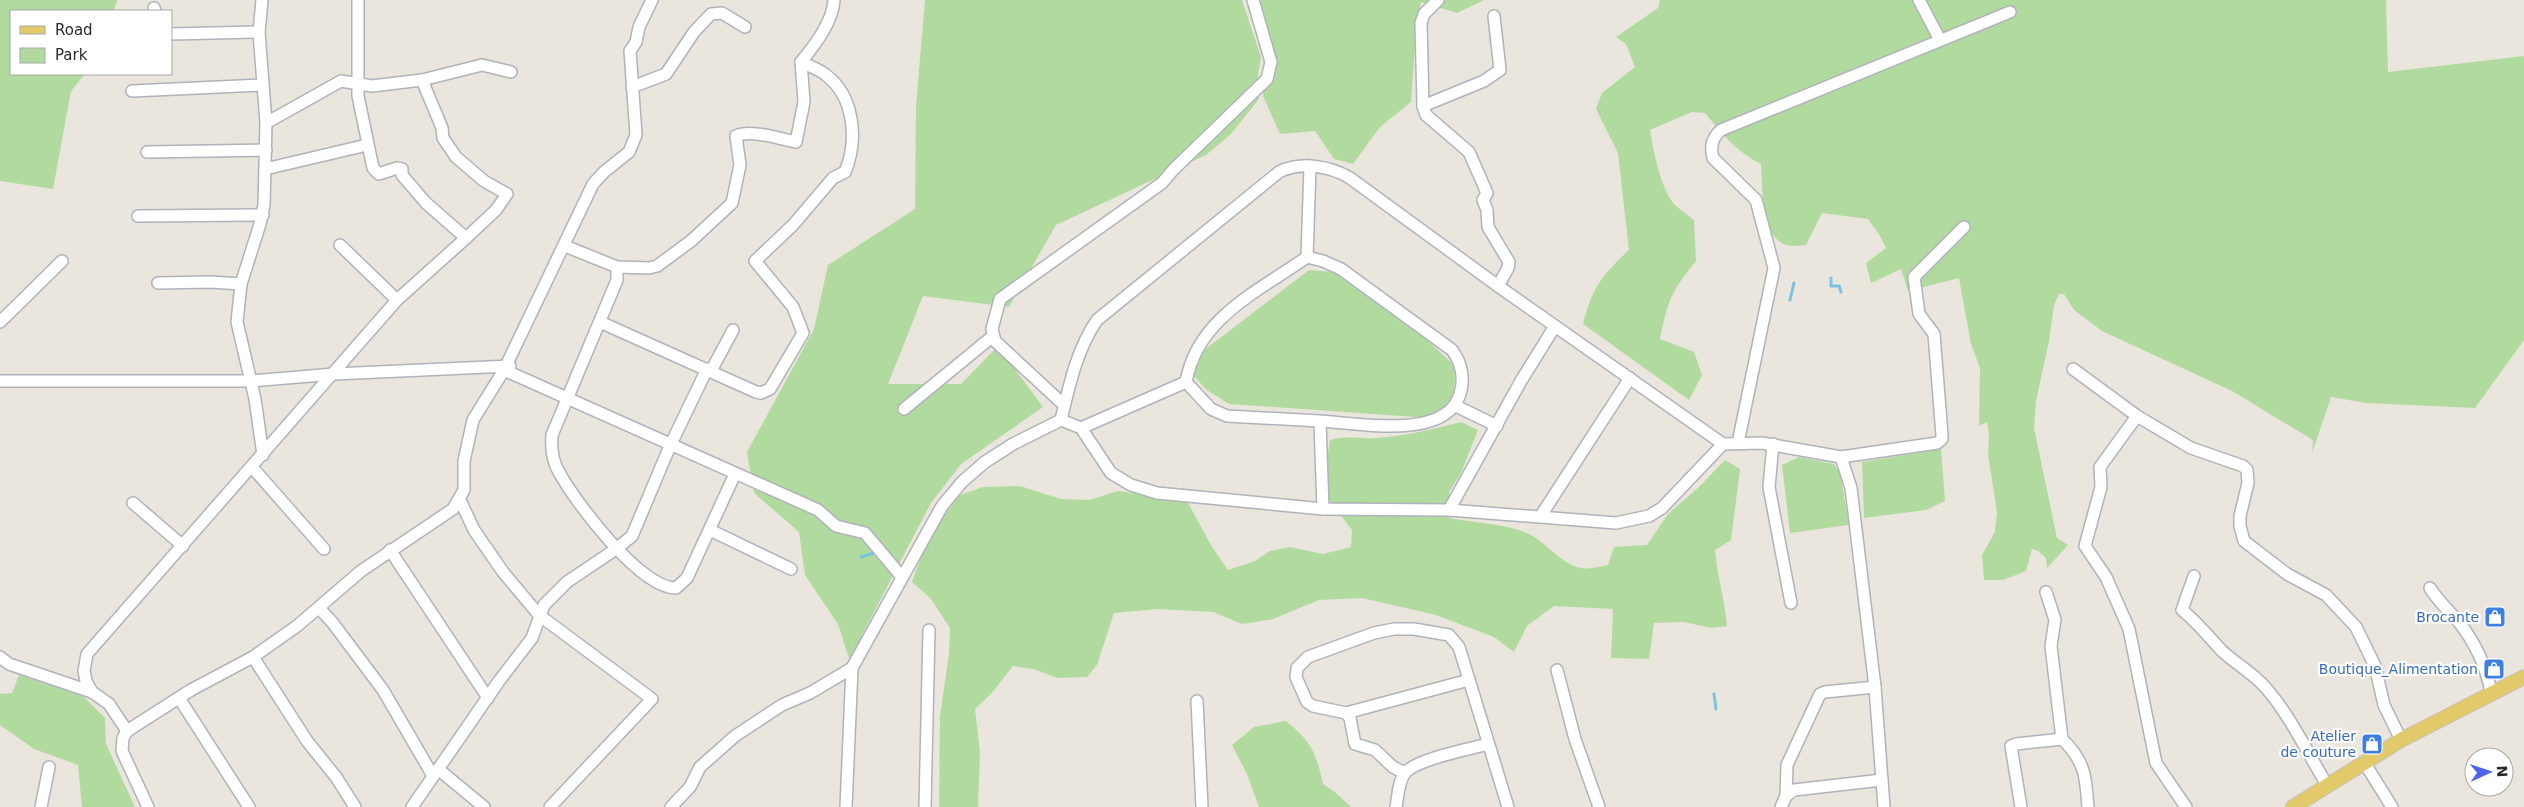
<svg xmlns="http://www.w3.org/2000/svg" width="2524" height="807" viewBox="0 0 2524 807" font-family="'DejaVu Sans',sans-serif">
  <rect width="100%" height="100%" fill="#eae5dd"/>
  <g fill="#b1db9e">
    <path d="M0,0H117L114,11H11V74H85L71,91L53,189L0,181Z"/>
    <path d="M925,0H1242L1261,57L1258,76L1259,99L1231,134L1206,155L1056,225L1009,307L923,296L888,384H961L998,346L1043,407L961,464L931,503L862,635L852,668L838,624L805,575L799,532L754,493L747,452L814,329L828,265L915,209L916,106Z"/>
    <path d="M1262,0H1484L1457,13L1421,2L1415,45L1411,102L1380,127L1353,164L1334,159L1315,131L1280,134L1263,96L1266,60L1247,6Z"/>
    <path d="M1660,0H2386L2388,72L2524,56V340L2475,408L2366,403L2331,397L2312,453L2313,440L2232,391L2102,331L2074,310L2064,294H2059L2054,305L2049,341L2036,401L2034,428L2057,538L2068,545L2047,568L2046,558L2038,551L2032,549L2026,571L2003,580H1984L1982,555L1995,532L1997,512L1988,455L1989,433L1987,422L1979,426L1980,368L1971,344L1959,278L1908,291L1901,269L1871,283L1866,263L1886,248L1879,234L1868,219L1822,213L1806,245C1800,245 1791,247 1786,245C1760,236 1763,186 1761,164C1737,152 1722,134 1705,113L1692,112L1650,130C1653,150 1661,190 1675,205C1680,210 1688,215 1694,220L1696,261C1671,292 1668,300 1660,339L1694,352L1702,375L1689,400L1583,324C1592,288 1602,275 1629,250L1618,153L1596,109L1602,93L1635,67L1626,44L1616,37L1658,8Z"/>
    <path d="M1309,270L1333,272L1419,333L1454,365C1457,392 1454,402 1430,418L1229,404L1207,390L1194,376L1203,351Z"/>
    <path d="M1461,422L1478,430L1461,473L1449,492L1450,518C1474,523 1498,523 1522,531C1544,538 1558,563 1581,568C1589,570 1600,566 1608,565L1614,547L1647,545L1668,514L1699,487L1725,460L1740,469L1731,540L1715,550C1717,576 1725,600 1727,626L1711,628L1684,622L1654,623L1649,659L1611,658L1613,609L1554,606L1527,626L1514,652L1494,637L1436,615L1362,598L1319,600L1273,619L1242,624L1213,612L1158,609L1114,613L1097,665L1087,677L1058,678L1033,669L1013,666L991,694L975,709L980,752L978,807H939L940,716L949,654L950,628L931,599L912,582L925,547L941,519L960,495L983,487L1020,486L1061,499L1089,500L1118,491L1187,501L1212,547L1228,570L1255,561L1270,551L1290,547L1323,554L1351,547L1352,530L1329,500L1326,465L1330,440C1346,435 1360,439 1376,438C1405,436 1433,429 1461,422Z"/>
    <path d="M1941,449L1945,501L1926,510L1864,518L1862,462Z"/>
    <path d="M1799,457L1834,464L1840,473L1849,525L1790,533L1782,465Z"/>
    <path d="M19,675L83,696L105,718L106,744L135,807H82L78,765L34,749L0,725V694L12,693Z"/>
    <path d="M1286,721C1312,742 1316,753 1323,784L1336,793L1351,807H1259L1247,774L1232,745L1254,727Z"/>
  </g>
  <g fill="none" stroke-linecap="round" stroke-linejoin="round">
    <g stroke="#7ac2e2" stroke-width="3">
      <path d="M1831,278V286H1839L1841,292"/>
      <path d="M1790,300L1794,283"/>
      <path d="M861,557L877,552"/>
      <path d="M1714,694L1716,709"/>
    </g>
    <g stroke="#b0b2bc" stroke-width="14">
      <g id="minor">
        <path d="M262,0L259,32L266,123L264,205L260,224L241,284L237,322L255,399L263,455"/>
        <path d="M358,0V96L373,168L379,174L397,168L402,169V175L426,203L466,238"/>
        <path d="M1438,0L1424,14L1421,23L1423,106L1426,115L1469,152L1487,193L1483,200L1487,210L1488,227L1509,262L1508,268L1498,286"/>
        <path d="M1919,0L1940,40"/>
        <path d="M154,8L155,11"/>
        <path d="M171,34L259,32"/>
        <path d="M801,62C814,46 833,22 834,0"/>
        <path d="M632,87L666,74L694,32L711,14L722,13L745,27"/>
        <path d="M132,91L263,85"/>
        <path d="M1423,106L1484,81L1500,70L1494,16"/>
        <path d="M266,123L341,81L372,86L422,80L482,65L511,72"/>
        <path d="M147,152L266,150"/>
        <path d="M265,169L367,145"/>
        <path d="M138,216L263,215"/>
        <path d="M340,245L397,300"/>
        <path d="M565,246L617,267L649,268L657,266L691,241L732,203L740,165L736,136C750,129 781,139 796,142L804,102L801,62"/>
        <path d="M1307,257L1310,167"/>
        <path d="M617,267V280L552,435C551,448 552,461 559,472C575,502 641,589 676,588L687,578L735,474"/>
        <path d="M158,283L211,282L241,284"/>
        <path d="M0,322L62,261"/>
        <path d="M600,322L756,392L761,393L770,389L803,333L793,307L755,261L793,225L833,178L845,172C858,141 855,97 826,75C819,69 809,66 801,62"/>
        <path d="M2073,369L2137,416"/>
        <path d="M504,370L818,510L836,526L865,533L902,577"/>
        <path d="M711,371L733,330"/>
        <path d="M0,381H251L334,374L510,366"/>
        <path d="M1064,405L995,341L992,329L1000,299L1162,183L1173,170L1267,79L1271,62L1253,0"/>
        <path d="M1456,406L1497,426"/>
        <path d="M904,409L993,336"/>
        <path d="M1061,420C1069,386 1077,349 1097,320L1279,172C1301,161 1330,166 1350,178L1498,286L1723,444L1762,443L1841,457L1937,443L1942,439V435L1934,334L1919,314L1914,277L1964,227"/>
        <path d="M1320,421C1358,423 1446,441 1460,394C1465,378 1461,362 1452,350L1341,269L1323,261L1307,257C1259,291 1197,318 1186,382L1211,409L1227,416L1320,421L1323,509"/>
        <path d="M1081,428L1186,382"/>
        <path d="M1738,443L1774,268L1756,200L1713,158C1710,146 1712,138 1721,130L2010,12"/>
        <path d="M1773,444L1769,487L1791,603"/>
        <path d="M1841,457L1851,488L1875,687L1884,807"/>
        <path d="M252,467L324,549"/>
        <path d="M460,500L474,530L503,572L539,615L652,699L550,807"/>
        <path d="M133,503L183,546"/>
        <path d="M1449,510L1521,381L1555,326"/>
        <path d="M1540,517L1630,378"/>
        <path d="M710,530L791,569"/>
        <path d="M390,550L488,698"/>
        <path d="M2194,576L2182,610C2196,621 2209,637 2222,651C2236,664 2253,673 2266,688C2291,717 2307,752 2327,785"/>
        <path d="M2430,588C2438,601 2448,610 2458,621C2475,642 2486,666 2491,692"/>
        <path d="M2046,592L2055,620L2051,646L2062,739C2085,761 2086,777 2088,807"/>
        <path d="M319,608L332,622L383,690L433,776"/>
        <path d="M0,657L9,664L92,692"/>
        <path d="M253,657L307,741L336,777L355,807"/>
        <path d="M1557,670L1575,739L1599,807"/>
        <path d="M1469,680L1346,713L1313,706L1307,702L1296,677L1297,668L1308,657L1374,633L1394,629H1414L1449,635L1459,647L1508,807"/>
        <path d="M179,698L249,807"/>
        <path d="M1197,701L1202,807"/>
        <path d="M1346,713L1350,718L1355,744L1375,750L1393,767L1405,773"/>
        <path d="M127,731L109,704L92,692L86,681L84,671L87,654L397,300L466,238L496,210L507,194L484,181L456,157L443,138L442,128L422,80"/>
        <path d="M2364,762L2392,807"/>
        <path d="M438,769L484,807"/>
        <path d="M1786,796L1787,765L1820,694L1825,692L1875,687"/>
        <path d="M41,807L49,767"/>
        <path d="M148,807L122,751L123,738L127,731L191,690L253,657L297,626L361,571L453,509L464,490V461L473,420L504,370L593,184L604,172L629,152L636,135L630,51L636,42L639,27L652,0"/>
        <path d="M412,807L499,681L532,638L544,605L567,582L616,549L632,536L670,446L707,369"/>
        <path d="M671,807L690,787L700,767L735,736L782,705L810,693L852,668"/>
        <path d="M846,807L852,668L942,506L962,482L985,462L1013,444L1061,420L1081,428L1111,473L1131,485L1157,493L1323,509L1449,510L1616,523L1649,516L1662,508L1723,444"/>
        <path d="M925,807L929,630"/>
        <path d="M1396,807C1398,797 1398,782 1405,773C1416,759 1470,749 1488,744"/>
        <path d="M1781,807L1786,796L1794,790L1882,780"/>
        <path d="M2021,807L2011,746L2016,744L2062,739"/>
        <path d="M2186,807L2156,763L2129,629L2106,577L2085,546L2101,487L2100,467L2137,416L2191,448L2243,466L2247,470L2248,483L2240,516V526L2244,541L2287,574L2326,595L2356,627L2375,666L2384,705L2401,740"/>
      </g>
    </g>
    <g stroke="#c3c3c3" stroke-width="16">
      <path id="major" d="M2293,807L2401,740L2524,677"/>
    </g>
    <use href="#minor" stroke="#fff" stroke-width="11"/>
    <use href="#major" stroke="#e2ca6a" stroke-width="14"/>
  </g>
  <defs>
    <g id="shop-square" transform="scale(1.125)"><rect x="-9" y="-9" width="18" height="18" rx="4" fill="#3f7fe0" stroke="#fff"/><path d="M-5-2.5h2.3a2.7 3.5 0 0 1 5.4 0H5L5.5 6h-11ZM-1.5-2.5h3a1.5 2.3 0 0 0-3 0Z" fill="#fff"/></g>
  </defs>
  <g fill-rule="evenodd">
    <use href="#shop-square" x="2495" y="617"/>
    <use href="#shop-square" x="2494" y="669"/>
    <use href="#shop-square" x="2372" y="744"/>
  </g>
  <g text-anchor="middle" stroke-width="4.5" stroke-linejoin="round" paint-order="stroke">
    <g font-size="14" fill="#366cbe" stroke="#fff" text-anchor="end">
      <text x="2479" y="622">Brocante</text>
      <text x="2478" y="674">Boutique_Alimentation</text>
      <text x="2356" y="741">Atelier<tspan x="2356" dy="16">de couture</tspan></text>
    </g>
  </g>
  <rect x="10" y="10" width="162" height="65" fill="#ffffff" stroke="#a9a9a9"/>
  <rect x="20" y="26" width="25" height="8" fill="#e2ca6a" stroke="#a9a9a9"/>
  <text x="55" y="35" font-size="15" fill="#292929">Road</text>
  <rect x="20" y="48" width="25" height="15" fill="#b1db9e" stroke="#a9a9a9"/>
  <text x="55" y="60" font-size="15" fill="#292929">Park</text>
  <g transform="translate(2489 772) rotate(87)"><circle r="24" fill="#ffffff" stroke="#a9a9a9"/>
  <path d="M0-4L9 19L0 12L-9 19Z" fill="#4d64e7"/>
  <text y="-8" font-size="14" font-weight="bold" text-anchor="middle" fill="#292929">N</text>
  </g>
</svg>
